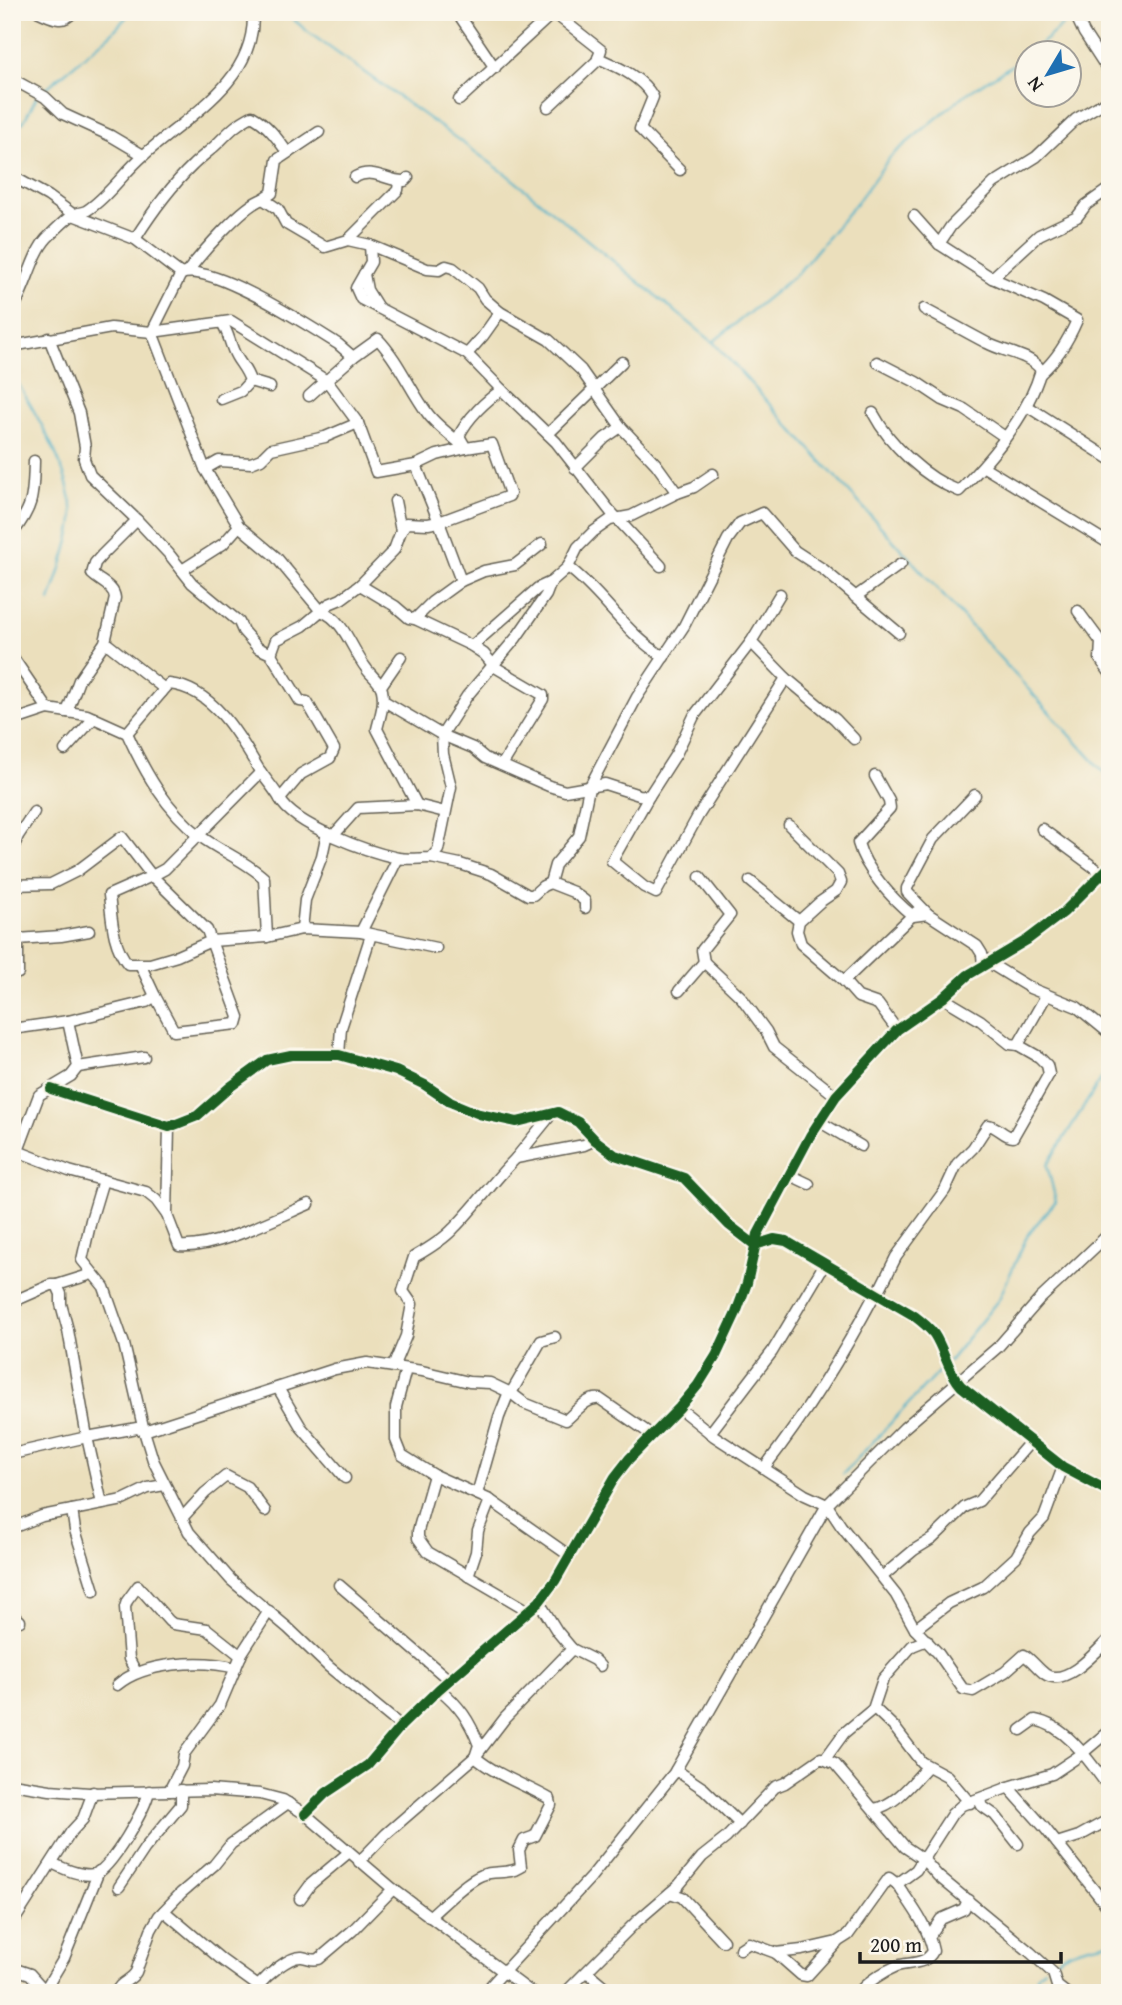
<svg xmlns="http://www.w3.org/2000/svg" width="1122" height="2005" viewBox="0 0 1122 2005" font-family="'Gentium Book Plus',serif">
  <rect width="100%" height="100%" fill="#fbf7ec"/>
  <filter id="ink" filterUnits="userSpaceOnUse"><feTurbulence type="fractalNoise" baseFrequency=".0143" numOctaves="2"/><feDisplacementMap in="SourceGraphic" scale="14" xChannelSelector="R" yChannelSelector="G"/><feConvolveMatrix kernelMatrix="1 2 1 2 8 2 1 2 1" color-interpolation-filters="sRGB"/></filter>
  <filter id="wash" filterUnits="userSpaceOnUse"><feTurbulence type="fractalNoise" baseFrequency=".00686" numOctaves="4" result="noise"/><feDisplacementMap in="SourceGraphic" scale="28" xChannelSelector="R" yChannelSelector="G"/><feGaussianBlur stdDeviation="1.57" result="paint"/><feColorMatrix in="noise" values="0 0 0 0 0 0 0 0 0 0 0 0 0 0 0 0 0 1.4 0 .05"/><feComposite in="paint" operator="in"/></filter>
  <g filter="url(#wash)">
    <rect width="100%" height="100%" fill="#ebdfbc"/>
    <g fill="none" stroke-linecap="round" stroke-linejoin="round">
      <g stroke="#4ab0c9" stroke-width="2">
        <path d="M285,12L308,32L506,174L713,342L1110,779"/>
        <path d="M1031,52L1071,18"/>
        <path d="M44,90L111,34L131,12"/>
        <path d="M12,132L24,121L37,96"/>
        <path d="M713,342L797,274L857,202L891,156L966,94L1028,55"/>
        <path d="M12,373C36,414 71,470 73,517C74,533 56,583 50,601"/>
        <path d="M949,1361L999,1299L1028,1234L1056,1201L1047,1165L1110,1065"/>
        <path d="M843,1474L943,1367"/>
        <path d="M1050,1964C1068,1949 1088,1946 1110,1942"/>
        <path d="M1032,1993L1038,1974L1044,1969"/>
      </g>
    </g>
  </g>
  <g filter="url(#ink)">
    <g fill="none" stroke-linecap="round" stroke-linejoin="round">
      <g stroke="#646054" stroke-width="13">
        <g id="minor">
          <path d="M39,12C51,17 63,25 73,12"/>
          <path d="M457,12L495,68"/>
          <path d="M1074,12L1084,33L1110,73"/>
          <path d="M598,58C618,67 642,77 653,97L640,129L680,170"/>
          <path d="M12,79L45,97L63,114L111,136L143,155"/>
          <path d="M459,100L554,12"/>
          <path d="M548,107L597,61L601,50L554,13"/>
          <path d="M12,176L48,196L74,215"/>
          <path d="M355,177C375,167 387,182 405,181L408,178"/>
          <path d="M263,199L272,193L277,160L319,132"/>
          <path d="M73,215L135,239L181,274C211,262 309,326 338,344L353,357L309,396"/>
          <path d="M914,216L939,244L992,278L1039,235L1077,217L1086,205L1110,188"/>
          <path d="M135,239C152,212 170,187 193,165C201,157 210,151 218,143C231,130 235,125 252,116C268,125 277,138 287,152"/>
          <path d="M348,240L398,190L399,181"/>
          <path d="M939,244L951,226L994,183L1036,157L1076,119L1110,99"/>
          <path d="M370,245L371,262L364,274L367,290L377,306"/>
          <path d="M188,271C201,254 243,205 263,199L278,209L286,224L325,247L348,240L370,245L427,269L439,270L446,266L453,268L478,288L485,299L500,312L549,340L581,370L621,427L656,464L677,493L694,487L713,474"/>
          <path d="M181,274L152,332L205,469L239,526L276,557L321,611C344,619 352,650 366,668C371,676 380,681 382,690C385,704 380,716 377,729L417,805"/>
          <path d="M364,274L356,288L361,299L467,354L502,390"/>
          <path d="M992,278L1044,301L1077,320C1068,341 1057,359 1040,374"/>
          <path d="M12,310C26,289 32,254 47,238C54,231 63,222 71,216C75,213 81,213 86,211C108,197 124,172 144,155C187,116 252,84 253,18L260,12"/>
          <path d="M49,338L79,413L85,447L84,459L90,475L137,520L169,554L192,583L239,622L243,631L258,648L271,654L300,701L307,702L334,749L330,758L301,774L280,799C294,826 369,852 398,858C409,860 420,858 431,858L438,850L451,787L443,754L442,735L467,696L516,638L546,595L551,582"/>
          <path d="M12,346L111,328L152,332L231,321L327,381L358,423L376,472L416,465L437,455L466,448C454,438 438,427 428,414C410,390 399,361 378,339L353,357"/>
          <path d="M467,354L483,336L500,312"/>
          <path d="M877,362L916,382L943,400L964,409L1005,437"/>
          <path d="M250,381L270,387"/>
          <path d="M221,399L241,391L250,381C247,370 241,365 236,356C230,346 229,333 222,323"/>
          <path d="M1027,406L1110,459"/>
          <path d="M873,413C890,445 925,478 959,491C992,458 1028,416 1041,370C1030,354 1003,352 987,343C966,332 945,320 924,309"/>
          <path d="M548,434L622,362"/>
          <path d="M416,465L439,522L509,496L510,494L492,444L466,448L459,436C467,419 486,400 502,390L556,442L610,511L661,566"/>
          <path d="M984,467L1110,544"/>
          <path d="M575,468L605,438L621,427"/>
          <path d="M205,469L219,461L251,463L261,459L271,449L325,437L358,423"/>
          <path d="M395,501L401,531"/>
          <path d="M12,534C34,506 33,496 34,461"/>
          <path d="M568,567C604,594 625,634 664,657"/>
          <path d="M182,570L223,544L239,526"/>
          <path d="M360,585L395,606L409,618L415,619L472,646L484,654L495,667L543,695V699L502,765"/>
          <path d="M855,597L901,564"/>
          <path d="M1078,611L1101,642L1100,659L1110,673"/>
          <path d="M415,619L432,602L461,581L484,571L515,565L542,544"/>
          <path d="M105,642L162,687V692L127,733"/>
          <path d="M751,642L786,678L835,719L854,739"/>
          <path d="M472,646L538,588L551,582L568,567L578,547L593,532L610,520L631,516L677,493"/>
          <path d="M271,654L276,640L303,626L329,604L341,599L360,585L394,550L401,531L406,523L428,524L439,522L461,581"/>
          <path d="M12,656L48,709L87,715L127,733C144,771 166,810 200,836C220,851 246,861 264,878L267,937"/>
          <path d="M381,686L401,657"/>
          <path d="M162,692L169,684C212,688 239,735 258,768C265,779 274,788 280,799"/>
          <path d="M384,701L442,735L473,748L485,758L549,786L565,791L605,784L639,795L649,796L676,754L694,716L751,642L780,594"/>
          <path d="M67,712L79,680L105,642L115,598C114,586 100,582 92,574L95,563L102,555L137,520"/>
          <path d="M12,721L48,709"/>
          <path d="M65,750L94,718"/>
          <path d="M875,776L889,801L890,808L858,843C865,869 892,899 913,916L928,914"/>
          <path d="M975,795L933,839L907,888V892L928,914L977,946L982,954L983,967"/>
          <path d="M649,796L612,861L644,887L656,893L698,816L786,678"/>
          <path d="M789,825L838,874L841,882L836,891L820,902L799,921L797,931L801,944L844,981L858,997L878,1004L897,1030"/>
          <path d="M1042,829L1103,874"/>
          <path d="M333,836L358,808L417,805L445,812"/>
          <path d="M12,851L18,836L34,812"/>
          <path d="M431,858L460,864L491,874L528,895H533L543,886L550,883"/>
          <path d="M700,877L730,915L702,950L704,962"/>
          <path d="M750,881L799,921"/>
          <path d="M12,885L51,884L77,871L122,837L152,876L109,895C112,918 112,945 128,964H150L177,956L211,941L267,937L302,929L361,932L436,948"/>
          <path d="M585,908V901L573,892L550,883L555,865L579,836L589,788L637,697L684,626L728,539L740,523L762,513L795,551L824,570L899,633"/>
          <path d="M302,929L305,900L322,856L327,833"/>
          <path d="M12,931L18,939V973L12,974"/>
          <path d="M361,932L398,858"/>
          <path d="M18,939L61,936L89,931"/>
          <path d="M989,963L1030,988L1077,1007L1110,1034"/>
          <path d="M844,981L916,912"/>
          <path d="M679,991L704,962L741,997L766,1031L774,1047L836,1096"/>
          <path d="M155,996L174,1031L237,1024L239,1017L207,930L152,876L165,869L261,772"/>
          <path d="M12,1029L68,1021L146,1002L155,996L140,964"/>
          <path d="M1018,1045L1046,996"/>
          <path d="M339,1055L341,1028L371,935"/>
          <path d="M78,1067L144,1057"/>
          <path d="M51,1089L169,1127L197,1116L230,1087L267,1060L291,1055H339L396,1071L425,1085L450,1102L479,1114L517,1122L558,1112L578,1122L595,1140L615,1155L684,1178L729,1225L755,1245L774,1239L786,1241L913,1315C921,1321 928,1326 934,1334C945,1351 947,1370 961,1386L1063,1467L1110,1492"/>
          <path d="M550,1116L516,1158L584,1145L595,1140"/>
          <path d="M820,1122L861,1146"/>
          <path d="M12,1149L69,1171L146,1192L156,1200L167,1215L169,1127"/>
          <path d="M18,1151L39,1095L71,1076L78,1067L68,1021"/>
          <path d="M790,1175L809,1184"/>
          <path d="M103,1180L91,1220L82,1260L104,1287L124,1344L144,1431L153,1460L189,1532L231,1580L288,1628L329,1667L401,1726"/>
          <path d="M167,1215L179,1246C216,1249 274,1219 309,1204"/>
          <path d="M57,1285L92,1274"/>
          <path d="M878,1293L896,1257L945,1190L957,1164L973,1148L988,1125C998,1126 1004,1137 1013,1137L1049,1074L1047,1065L1039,1057L1018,1045L1010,1044L980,1020L943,998"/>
          <path d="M12,1302L51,1285H57L61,1294V1304L68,1330L87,1437L102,1504"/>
          <path d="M393,1367L406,1336L412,1304L403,1291L414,1257C428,1249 443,1240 454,1228C476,1206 494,1180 516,1158"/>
          <path d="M406,1369L396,1407V1440L402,1455L434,1475L490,1500L570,1556"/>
          <path d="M278,1388L301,1427L345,1478"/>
          <path d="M511,1393L541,1341L555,1337"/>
          <path d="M679,1408L714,1436L805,1495L827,1505L841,1526L896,1595L915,1629L938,1653L963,1689L973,1691L1005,1672L1024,1655C1032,1660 1037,1668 1045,1674C1065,1688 1097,1651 1110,1638"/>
          <path d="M710,1433L772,1352L824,1265"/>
          <path d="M12,1454L87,1437L137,1428L144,1431L335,1369L367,1363L422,1371L469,1382L490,1383L511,1393L524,1403L566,1420C577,1411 586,1397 600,1399L652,1435"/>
          <path d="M764,1468C806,1414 844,1353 876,1292"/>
          <path d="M434,1475L418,1531V1538L428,1552L529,1611"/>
          <path d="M477,1494L499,1417L509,1392"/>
          <path d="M72,1510L75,1530L94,1591"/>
          <path d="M182,1518L205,1493L226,1476L247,1487L265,1511"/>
          <path d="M12,1528L42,1516L123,1500L148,1488L164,1485"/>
          <path d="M468,1576L476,1552L478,1531L490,1500"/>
          <path d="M883,1576L914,1550L932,1539L965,1507L979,1501L1031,1441"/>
          <path d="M339,1585L449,1680"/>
          <path d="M12,1614L20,1621"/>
          <path d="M915,1629L949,1603L983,1587L1016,1557L1030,1533L1044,1518L1063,1467"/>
          <path d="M572,1649L594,1660L600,1666"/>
          <path d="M136,1672L129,1659L125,1607L127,1601L138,1586L169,1621L173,1624L207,1629L241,1656"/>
          <path d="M117,1685C144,1662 202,1659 236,1668"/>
          <path d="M874,1708L895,1728L921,1762L947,1776L970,1803"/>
          <path d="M1021,1730L1035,1720C1068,1726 1091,1764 1110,1789"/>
          <path d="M825,1759L844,1733L873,1709L883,1679L912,1646L927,1640"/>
          <path d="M676,1770L704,1789L740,1824"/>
          <path d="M12,1784L50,1790L89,1793L210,1790L260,1794L283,1800L305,1814L393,1889L532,1993"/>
          <path d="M1008,1787L1044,1827L1110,1910"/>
          <path d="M169,1791L182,1766L184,1754L220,1705L242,1653L269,1611"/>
          <path d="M979,1800L982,1806L995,1815L1018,1844"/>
          <path d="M874,1809C896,1805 912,1783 927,1767"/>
          <path d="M305,1814L326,1793L368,1765L401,1726L439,1689L539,1602L555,1581L615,1477L629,1459L679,1408L698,1385L716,1356L736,1313L747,1283L758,1234L810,1136L836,1096L897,1030L943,998L968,975L1027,940L1064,912L1110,866"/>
          <path d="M1057,1843L1079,1836L1110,1819"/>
          <path d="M359,1862L386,1834L475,1757L505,1718L572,1649L557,1631L539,1602"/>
          <path d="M52,1863C64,1869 81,1877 95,1874C111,1869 146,1808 149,1791"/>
          <path d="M119,1887L145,1848L181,1805V1790"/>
          <path d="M670,1893L682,1897L723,1941"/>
          <path d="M300,1899L311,1884L348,1853"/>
          <path d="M164,1911L222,1960L258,1986C267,1976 288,1956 302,1957C310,1958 311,1961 319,1959L352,1931L393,1889"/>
          <path d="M429,1917C444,1904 465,1882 482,1875C495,1870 509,1875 521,1867L519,1850L524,1840L535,1836L551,1805L550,1799C526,1785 497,1776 475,1757L479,1745C470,1721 459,1705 439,1689"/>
          <path d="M12,1924L71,1832L83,1819L93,1792"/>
          <path d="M929,1937L941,1919L964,1909L968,1900"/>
          <path d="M740,1949L749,1943L776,1953L802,1950L837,1942L848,1935L889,1878L897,1884L916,1870L952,1814L962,1805L1012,1786L1052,1774L1079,1756L1110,1730"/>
          <path d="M776,1953L801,1975L807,1976L837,1943"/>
          <path d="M12,1968L30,1974L46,1992"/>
          <path d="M587,1972L612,1993"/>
          <path d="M43,1993L64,1958L99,1871"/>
          <path d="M116,1993C119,1982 131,1981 136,1972L151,1930L159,1916L181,1893L214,1865L231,1844L288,1803"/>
          <path d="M484,1993L591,1877L674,1773L827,1505L904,1428L998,1347L1040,1299L1110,1233"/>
          <path d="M565,1993L637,1921L679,1885L702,1857L726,1838L775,1787L785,1783L821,1758L835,1764L905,1847L923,1859L938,1876L1030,1952L1053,1973L1057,1986L1066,1993"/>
          <path d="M859,1993C866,1982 885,1971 897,1966C910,1962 926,1965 933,1951C928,1926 911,1905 897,1884"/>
        </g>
      </g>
      <use href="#minor" stroke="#fff" stroke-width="10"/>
      <g stroke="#fbf7ec" stroke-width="15">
        <g id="cycleway">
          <path d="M51,1089L169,1127L197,1116L230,1087L267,1060L291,1055H339L396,1071L425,1085L450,1102L479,1114L517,1122L558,1112L578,1122L595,1140L615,1155L684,1178L729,1225L755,1245L774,1239L786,1241L913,1315C921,1321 928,1326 934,1334C945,1351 947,1370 961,1386L1063,1467L1110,1492"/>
          <path d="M305,1814L326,1793L368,1765L401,1726L439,1689L539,1602L555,1581L615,1477L629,1459L679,1408L698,1385L716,1356L736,1313L747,1283L758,1234L810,1136L836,1096L897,1030L943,998L968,975L1027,940L1064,912L1110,866"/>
        </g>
      </g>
      <use href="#cycleway" stroke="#1b5e20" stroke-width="10"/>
    </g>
  </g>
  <rect width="1122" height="2005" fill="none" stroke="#fbf7ec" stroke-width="42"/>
  <g transform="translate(1048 74) rotate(232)"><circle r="33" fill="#fbf7ec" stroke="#a29f99" stroke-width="2"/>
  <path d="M0-5L12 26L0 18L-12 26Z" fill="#1f6fb2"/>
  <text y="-10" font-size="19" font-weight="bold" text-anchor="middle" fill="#1c1c1c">N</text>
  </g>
  <path d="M860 1952v10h201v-10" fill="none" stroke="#1c1c1c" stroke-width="3.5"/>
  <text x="870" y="1952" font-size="21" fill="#1c1c1c" stroke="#fbf7ec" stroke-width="5" paint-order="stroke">200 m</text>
</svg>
